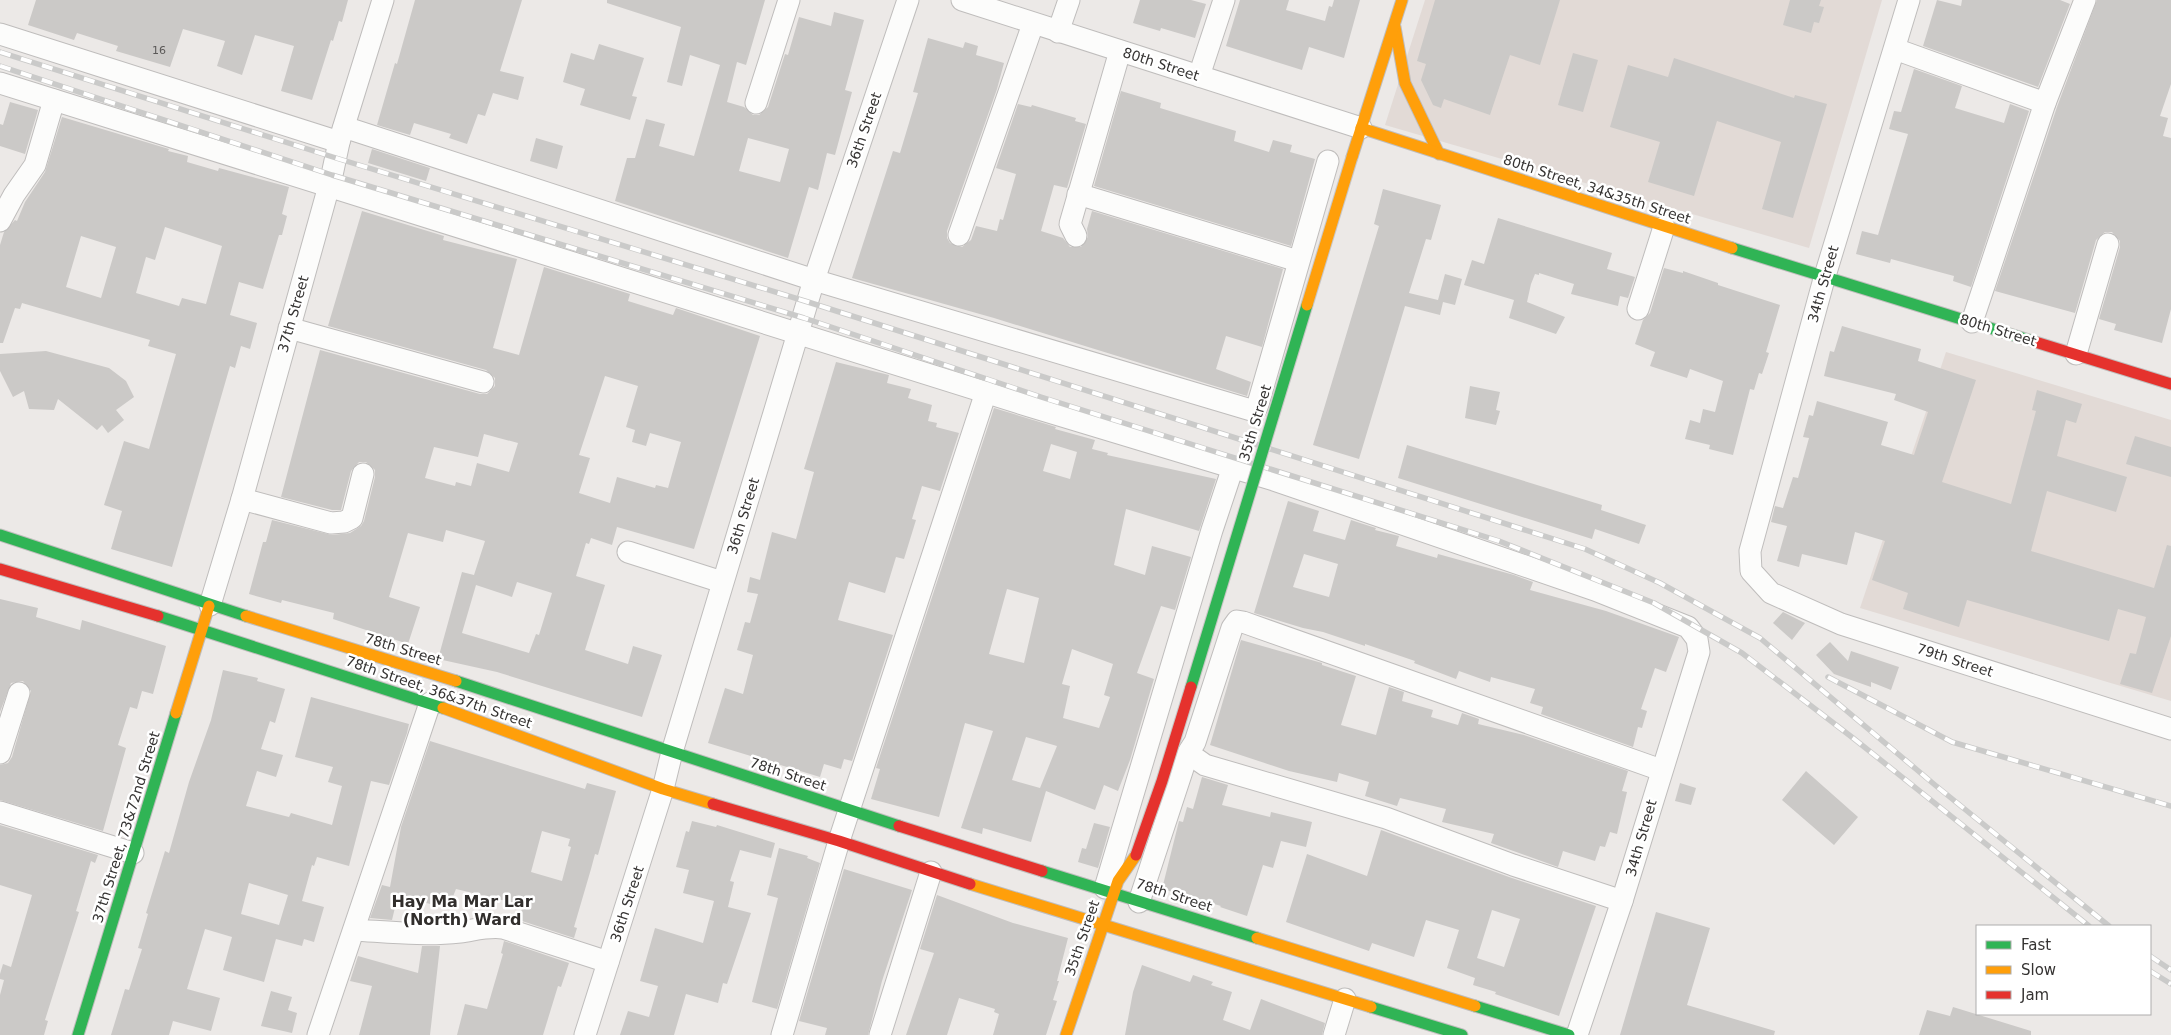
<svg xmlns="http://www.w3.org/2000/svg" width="2171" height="1035" viewBox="0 0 2171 1035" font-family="'DejaVu Sans',sans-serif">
  <rect width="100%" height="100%" fill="#ece9e7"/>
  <g fill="#e2dad6">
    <path d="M1425,0H1882L1809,248L1385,125Z"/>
    <path d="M1946,352L2171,420V701L1860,608Z"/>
  </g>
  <g fill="#cbc9c7" fill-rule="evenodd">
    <path d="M36,0H348L342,22L339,21L333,41L331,40L312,100L281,91L294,46L255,35L242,75L217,66L225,41L183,29L170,67L116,51L118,46L77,33L74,40L28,25Z"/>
    <path d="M415,0H522L500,71L524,77L518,100L493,93L485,116L478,114L467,144L449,138L451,134L414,123L410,135L377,125L395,63L397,64Z"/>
    <path d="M607,0H765L746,65L737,62L727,102L744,107L753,115H759L768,107L785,54L788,55L799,17L831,26L834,12L864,20L845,90L852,92L835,155L827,153L818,190L809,187L788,258L615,201L627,158H635L646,119L665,124L659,146L694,156L720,65L690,55L682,86L667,82L681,27L607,3ZM748,138L789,149L780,182L739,171Z"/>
    <path d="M1140,0H1191L1206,4L1195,38L1161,28L1160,31L1133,23Z"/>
    <path d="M1240,0H1289L1286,10L1325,21L1329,6L1332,7L1334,0H1360L1344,58L1309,47L1302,70L1226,46Z"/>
    <path d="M1435,0H1560L1540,65L1510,55L1490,115L1444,99L1441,108L1433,105L1421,80L1426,64L1417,61Z"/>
    <path d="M1790,0H1821L1819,6L1824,7L1819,23L1814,22L1811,33L1783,25Z"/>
    <path d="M1937,0L1961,6L1962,0H2060L2070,4L2038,87L1923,46Z"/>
    <path d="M2097,0H2171V84L2160,116L2168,118L2163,136L2171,138V309L2162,343L2114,330L2116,324L2099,319L2120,247V241L2112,232H2105L2096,240L2075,313L1995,291L2057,107Z"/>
    <path d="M928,38L963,48L965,42L978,46L976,55L1004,63L997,89L947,231V238L950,243L962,247L971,240L976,226L997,231L1000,219L1003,220L1016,174L996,168L1018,104L1031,107L1032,105L1076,118L1075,121L1086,124L1067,188L1054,185L1041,231L1063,238L1070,247H1081L1088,237L1087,229L1092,211L1283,269L1262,347L1226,336L1216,369L1251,382L1247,396L994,318L852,278L893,151L900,153L918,93L913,92Z"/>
    <path d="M599,44L644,58L632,96L637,97L630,120L580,105L585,89L563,82L571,53L594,60Z"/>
    <path d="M1573,53L1598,60L1583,112L1558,105Z"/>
    <path d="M1674,58L1794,98L1795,95L1827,104L1793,218L1762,209L1781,142L1717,121L1694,196L1648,182L1660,142L1610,127L1628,65L1668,77Z"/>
    <path d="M1914,69L1962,86L1955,108L2004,123L2010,104L2029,111L1971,287L1953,281L1954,276L1891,259L1890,263L1856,254L1862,231L1878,235L1908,134L1889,129L1894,111L1901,112Z"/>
    <path d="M1121,91L1161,103L1160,108L1236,131L1234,141L1269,152L1273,140L1292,145L1290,152L1315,159L1291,246L1094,186Z"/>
    <path d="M10,102L38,110L25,154L0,146V124L3,125Z"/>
    <path d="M62,117L169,149L168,151L188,156L187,162L218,171L219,168L289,187L282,214L287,216L282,235H279L263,289L239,282L230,315L257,323L250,349L241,346L235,368L230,366L172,567L111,549L122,511L104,505L124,441L149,449L176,354L148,346L150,340L22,303L20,309L15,308L3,343H0V245L4,232L15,220L17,221L25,202L45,172ZM165,227L222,246L206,304L182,298L179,306L136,293L146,257L155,260ZM81,236L116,247L101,298L66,287Z"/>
    <path d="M536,138L563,146L557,169L530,161Z"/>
    <path d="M372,149L430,168L426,181L368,163Z"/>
    <path d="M1383,189L1441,205L1431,240L1426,239L1409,293L1438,300L1445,274L1462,279L1455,305L1443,302L1440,315L1405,306L1359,459L1313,445L1379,226L1374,224Z"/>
    <path d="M362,211L444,236L443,240L517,259L493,348L519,355L544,267L630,294L628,301L673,315L676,308L760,336L694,549L617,527L612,545L591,538L589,544L586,543L576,576L605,585L585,650L628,664L633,646L662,655L642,717L497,672L438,659L462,572L474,575L485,541L446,530L443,542L408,533L389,597L420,607L408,644L333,619L334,613L282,600L281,603L249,594L263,542H266L272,520L332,535L350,533L361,526L364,521L375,477V470L366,462H359L351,471L341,510H332L281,497L320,350L480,394H487L495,386V378L486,370L328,326ZM605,376L638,386L626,427L635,430L632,442L646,446L650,433L681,442L668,488L656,485L655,488L617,477L610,503L579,493L590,458L579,455ZM484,434L518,443L509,472L477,463L471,486L456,482L455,486L425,478L434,447L478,457ZM517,582L552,593L539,635L536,634L529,653L462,633L476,585L512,597Z"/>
    <path d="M1498,218L1612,253L1607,269L1635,277L1628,298L1620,296L1618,306L1571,294L1574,284L1539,273V275L1535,274L1531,284L1527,302L1565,317L1556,334L1509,318L1514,300L1464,285L1472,260L1484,264Z"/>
    <path d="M1664,268L1683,273V271L1718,283V285L1780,305L1766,352L1769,353L1762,374L1759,373L1754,390L1750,389L1733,455L1709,449L1710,445L1685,439L1690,420L1700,423L1703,409L1715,412L1723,381L1690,369L1687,378L1650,366L1655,352L1635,344L1643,320L1650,313Z"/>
    <path d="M1842,326L1921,349L1918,361L1976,380L1942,482L2011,504L2036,411L2032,410L2037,390L2082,404L2076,423L2066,420L2057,456L2127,477L2116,512L2047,491L2031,551L2154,588L2167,545L2171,546V636L2152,693L2120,684L2130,653L2136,654L2146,617L2118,609L2109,641L1967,600L1959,627L1903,609L1908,593L1872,580L1885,541L1855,532L1847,565L1802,554L1799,567L1777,561L1787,526L1771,522L1775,506L1783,508L1793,477L1798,478L1809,438L1803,437L1809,415L1813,416L1817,401L1888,422L1881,445L1914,455L1928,412L1894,400L1896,394L1824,376L1830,351L1834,352Z"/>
    <path d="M46,351L109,368L126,381L134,397L116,410L124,420L108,433L102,425L97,430L58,399L54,410L29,409L24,391L13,397L0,371V354Z"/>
    <path d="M836,362L889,375L887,383L911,389L908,398L932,405L928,421L937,423L936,427L959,433L940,491L922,486L912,519L916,520L904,559L896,557L885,593L849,582L838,620L893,635L852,761L844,759L841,769L824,764L820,777L708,743L725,688L743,694L753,655L737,650L745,622L750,623L758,594L747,592L750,577L760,580L772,532L796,539L814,472L804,469Z"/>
    <path d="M1470,386L1500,392L1496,410L1500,411L1496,425L1465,418Z"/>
    <path d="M994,408L1056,427L1055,429L1095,440L1092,449L1108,453L1107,455L1216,479L1199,531L1126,509L1114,565L1145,575L1152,546L1191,557L1175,610L1161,606L1137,673L1154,679L1130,760L1118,791L1104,785L1095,810L1046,791L1031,842L983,828L982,834L961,828L993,731L965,723L939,817L871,799L880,769L876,768ZM1051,444L1077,452L1070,479L1043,471ZM1007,589L1039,598L1024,663L989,654ZM1072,649L1113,664L1104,695L1110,697L1099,728L1063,718L1070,686L1062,684ZM1026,737L1057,746L1040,788L1012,780Z"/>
    <path d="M2135,436L2171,447V477L2126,464Z"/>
    <path d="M1407,445L1602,505L1601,510L1646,525L1639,544L1595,529L1592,539L1398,478Z"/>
    <path d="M1288,501L1319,511L1313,531L1345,540L1351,520L1360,523L1376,528L1375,530L1399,536L1396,546L1437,558L1438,554L1514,575L1533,582L1530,590L1606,611L1679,637L1666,672L1655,668L1641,709L1647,711L1642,728L1638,727L1633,747L1541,714L1543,707L1530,703L1535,689L1491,677L1490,682L1459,671L1456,679L1414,663L1415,661L1365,644V646L1323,632L1303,628L1254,613ZM1304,554L1338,564L1329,597L1293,587Z"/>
    <path d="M0,599L38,608L36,617L80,630L82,620L166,646L153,694L142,691L137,709L130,707L118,745L126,748L103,831L0,800V765L8,763L12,757L31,691L23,681L11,683L0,712Z"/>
    <path d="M1783,612L1805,623L1792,640L1773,623Z"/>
    <path d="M1241,640L1322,663V665L1356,676L1341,725L1376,735L1389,687L1404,692L1402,701L1433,710L1431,717L1458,725L1462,713L1479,719L1478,724L1524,735L1628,771L1622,791L1627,792L1617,834L1610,832L1605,847L1600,846L1595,861L1563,851L1558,867L1491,843L1494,834L1442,822L1446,809L1400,798L1397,806L1365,796L1369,782L1339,773L1337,782L1289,771L1210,745Z"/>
    <path d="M1830,642L1848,661L1851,651L1899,667L1891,690L1871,682V687L1834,674L1816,655Z"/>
    <path d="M223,670L258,678L257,681L285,689L275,723L270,721L261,749L283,755L276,777L257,771L246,806L289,817L291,813L332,825L342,786L328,782L333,767L295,757L311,697L409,724L407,733L389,785L371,781L349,866L317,857L314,866L312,865L302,901L324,907L314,942L304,939L302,946L276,939L264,982L223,970L232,937L205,929L187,989L220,998L211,1031L173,1021L169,1035H111L125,989L129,990L142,949L138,948L148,914L146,913L165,851L169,853L189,782L211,720ZM249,883L288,895L279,925L241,914Z"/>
    <path d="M430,741L585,789L587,783L616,791L598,855L595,854L591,869L574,927L577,928L574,938L519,920L523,905L456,889L448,909L398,895L392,920L370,918L382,885L390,887L401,827ZM542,831L570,839L568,846L571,847L562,881L531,872Z"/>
    <path d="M1806,771L1858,817L1834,845L1782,800Z"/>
    <path d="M1202,777L1228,785L1222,805L1270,817L1271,812L1312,822L1306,847L1281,841L1273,868L1263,865L1247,916L1220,907L1221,906L1162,889L1179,821L1183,822L1187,807L1193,809Z"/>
    <path d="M1680,783L1696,788L1691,805L1675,801Z"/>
    <path d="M692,821L716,827L717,825L775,843L771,858L740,850L730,881L734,882L728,907L751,913L727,984L723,983L718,1003L686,994L674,1035H620L628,1011L649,1017L658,986L640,981L655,928L703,943L714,901L683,893L689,870L676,867L686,831L689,832Z"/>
    <path d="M1094,823L1110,827L1098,868L1078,862L1082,848L1086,849Z"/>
    <path d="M0,825L98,855L95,863L91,861L76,911L79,912L45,1020L48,1021L44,1035H0V995L4,980L0,979V974L3,964L11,967L32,895L0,885Z"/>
    <path d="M1381,830L1509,877L1596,906L1559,1016L1495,994L1496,992L1473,985L1475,978L1447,968L1459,930L1426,920L1414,957L1372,943L1369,951L1286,922L1307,854L1367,876ZM1492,910L1520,919L1504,967L1477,958Z"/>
    <path d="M779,848L808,856L807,858L820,863L777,1009L752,1002L778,898L767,895Z"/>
    <path d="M844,869L912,890L882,981L868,1035H825L827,1028L799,1021Z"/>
    <path d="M937,895L1013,923L1068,938L1057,981H1059L1053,1000L1057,1001L1046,1035H993L999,1014L994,1012L995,1009L959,998L947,1035H906L934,953L920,949Z"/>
    <path d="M1656,912L1710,928L1687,1005L1775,1031L1774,1035H1620Z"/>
    <path d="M504,941L569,963L561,987L558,986L543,1035H457L465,1004L487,1009L503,954L501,953Z"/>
    <path d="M422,946H440L430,1035H359L372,986L350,981L358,956L418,973Z"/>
    <path d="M1142,965L1190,982L1193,975L1213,982L1211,985L1232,992L1223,1020L1250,1030L1261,999L1325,1023L1322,1035H1125L1133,992Z"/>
    <path d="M271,991L292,997L288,1010L297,1013L292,1033L261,1026Z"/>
    <path d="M1953,1007L2031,1031V1035H1919L1927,1010L1950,1016Z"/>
  </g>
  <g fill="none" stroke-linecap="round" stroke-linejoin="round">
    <g stroke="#bfbdbc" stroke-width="23">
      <g id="street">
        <path d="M962,0L1361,128"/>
        <path d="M1909,0L1824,279L1750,551L1751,571L1771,593L1841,624L2171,729"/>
        <path d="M1058,32L1069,0"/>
        <path d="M0,34L339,142"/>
        <path d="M1895,49L2045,103"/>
        <path d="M1199,76L1224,0"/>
        <path d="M0,83L1029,406L1274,480L1595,590L1688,627L1697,639L1699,652L1622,901L1577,1035"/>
        <path d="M756,103L789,0"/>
        <path d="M344,127L814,280L1251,410L1256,409L1258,404L1328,161"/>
        <path d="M1078,194L1298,261"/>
        <path d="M0,221L14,195L35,165L54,100"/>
        <path d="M959,235L1033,24"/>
        <path d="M1076,236L1070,224L1120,51"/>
        <path d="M1638,309L1664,227"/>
        <path d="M1972,322L2045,103L2085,0"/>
        <path d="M289,328L483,382"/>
        <path d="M2076,354L2108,244"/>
        <path d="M242,499L331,523L344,522L352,518L363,474"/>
        <path d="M628,552L722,582"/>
        <path d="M210,605L242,499L332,175L339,142L383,0"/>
        <path d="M0,753L19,693"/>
        <path d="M0,812L133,853"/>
        <path d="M1105,888L1212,530L1233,467"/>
        <path d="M1622,901L1513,865L1386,818L1205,765L1188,753L1195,742L1232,628L1237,621L1243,622L1661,770"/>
        <path d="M1139,902L1188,753"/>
        <path d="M354,930C389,932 425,936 460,932C475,930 488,926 503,928L608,962"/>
        <path d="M318,1035L430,703"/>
        <path d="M585,1035L663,789L672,752L814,280L908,0"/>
        <path d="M782,1035L839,841L986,392"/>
        <path d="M880,1035L931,872"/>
        <path d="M1334,1035L1345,999"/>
      </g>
    </g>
    <g stroke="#bfbdbc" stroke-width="13">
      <g id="fast">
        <path d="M1732,248L2032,341"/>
        <path d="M0,535L246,616"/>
        <path d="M158,616L443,708"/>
        <path d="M456,681L899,826"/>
        <path d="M1042,871L1257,938"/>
        <path d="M1475,1006L1569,1035"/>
        <path d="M1371,1007L1462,1035"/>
        <path d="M78,1035L176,713"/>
      </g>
    </g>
    <g stroke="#bfbdbc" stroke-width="13">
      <g id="slow">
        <path d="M1395,27L1405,83L1439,154"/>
        <path d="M1361,128L1732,248"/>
        <path d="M1352,157L1402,0"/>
        <path d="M246,616L456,681"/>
        <path d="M443,708L663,789L713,804"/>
        <path d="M176,713L209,606"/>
        <path d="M970,884L1371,1007"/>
        <path d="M1257,938L1475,1006"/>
        <path d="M1066,1035L1118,881L1136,855"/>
      </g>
    </g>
    <g stroke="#bfbdbc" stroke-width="13">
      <g id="jam">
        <path d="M2032,341L2171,384"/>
        <path d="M0,569L158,616"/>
        <path d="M713,804L839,841L970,884"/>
        <path d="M899,826L1042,871"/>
      </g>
    </g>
    <use href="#street" stroke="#fcfcfb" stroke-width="21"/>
    <use href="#fast" stroke="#30b455" stroke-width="11"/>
    <use href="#slow" stroke="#ff9f0a" stroke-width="11"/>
    <use href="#jam" stroke="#e5322d" stroke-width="11"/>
    <g stroke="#cacac9" stroke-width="5.5">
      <g id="rail">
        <path d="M0,52L336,158L808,302L1585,549L1660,583L1760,638L1935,785L2109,926"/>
        <path d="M0,66L332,175L804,318L1041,397L1499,541L1654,603L1742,653L1853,738L2089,926"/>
        <path d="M1828,677L1952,742L2171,806"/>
        <path d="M2150,956L2171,970"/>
        <path d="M2150,971L2171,984"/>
      </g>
    </g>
    <use href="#rail" stroke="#fff" stroke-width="4" stroke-dasharray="11" stroke-linecap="butt"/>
    <g stroke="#c8c6c5" stroke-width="13" stroke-linecap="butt">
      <path id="fast-bridge" d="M1191,687L1307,305"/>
    </g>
    <g stroke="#c8c6c5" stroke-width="13" stroke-linecap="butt">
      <path id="slow-bridge" d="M1307,305L1352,157"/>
    </g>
    <g stroke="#c8c6c5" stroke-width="13" stroke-linecap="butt">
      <path id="jam-bridge" d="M1136,855L1162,781L1191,687"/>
    </g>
    <use href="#fast-bridge" stroke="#30b455" stroke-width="11"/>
    <use href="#slow-bridge" stroke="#ff9f0a" stroke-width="11"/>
    <use href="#jam-bridge" stroke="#e5322d" stroke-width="11"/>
  </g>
  <g text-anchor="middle" stroke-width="5" stroke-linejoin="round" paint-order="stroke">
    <g font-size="11" fill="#5a5857">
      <text x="159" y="54">16</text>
    </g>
    <g font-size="14" fill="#353332" stroke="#fff">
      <text transform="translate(1161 64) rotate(18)" y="5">80th Street</text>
      <text transform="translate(864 130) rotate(-71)" y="5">36th Street</text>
      <text transform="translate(1597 189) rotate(18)" y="5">80th Street, 34&amp;35th Street</text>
      <text transform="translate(1823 284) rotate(-74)" y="5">34th Street</text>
      <text transform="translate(293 314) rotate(-74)" y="5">37th Street</text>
      <text transform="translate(1998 330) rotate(17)" y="5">80th Street</text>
      <text transform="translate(1255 423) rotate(-73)" y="5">35th Street</text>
      <text transform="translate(743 516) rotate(-73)" y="5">36th Street</text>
      <text transform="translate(403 649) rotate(17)" y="5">78th Street</text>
      <text transform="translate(1955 660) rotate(18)" y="5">79th Street</text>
      <text transform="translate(439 692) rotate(19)" y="5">78th Street, 36&amp;37th Street</text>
      <text transform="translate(788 774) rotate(18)" y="5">78th Street</text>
      <text transform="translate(126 827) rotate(-73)" y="5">37th Street, 73&amp;72nd Street</text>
      <text transform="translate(1641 838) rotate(-74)" y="5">34th Street</text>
      <text transform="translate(1174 895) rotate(18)" y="5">78th Street</text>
      <text transform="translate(627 904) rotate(-72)" y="5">36th Street</text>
      <text transform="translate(1082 938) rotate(-71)" y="5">35th Street</text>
    </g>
    <g font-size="16" font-weight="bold" fill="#312e2c" stroke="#fff">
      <text x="462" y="907">Hay Ma Mar Lar<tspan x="462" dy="18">(North) Ward</tspan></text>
    </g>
  </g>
  <rect x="1976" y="925" width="175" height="90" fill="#ffffff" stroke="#aeadad"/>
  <rect x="1986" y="941" width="25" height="8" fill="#30b455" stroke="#aeadad"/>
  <text x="2021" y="950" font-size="15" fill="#353332">Fast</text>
  <rect x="1986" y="966" width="25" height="8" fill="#ff9f0a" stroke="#aeadad"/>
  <text x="2021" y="975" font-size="15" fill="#353332">Slow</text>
  <rect x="1986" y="991" width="25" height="8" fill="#e5322d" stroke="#aeadad"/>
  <text x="2021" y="1000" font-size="15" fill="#353332">Jam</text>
</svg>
